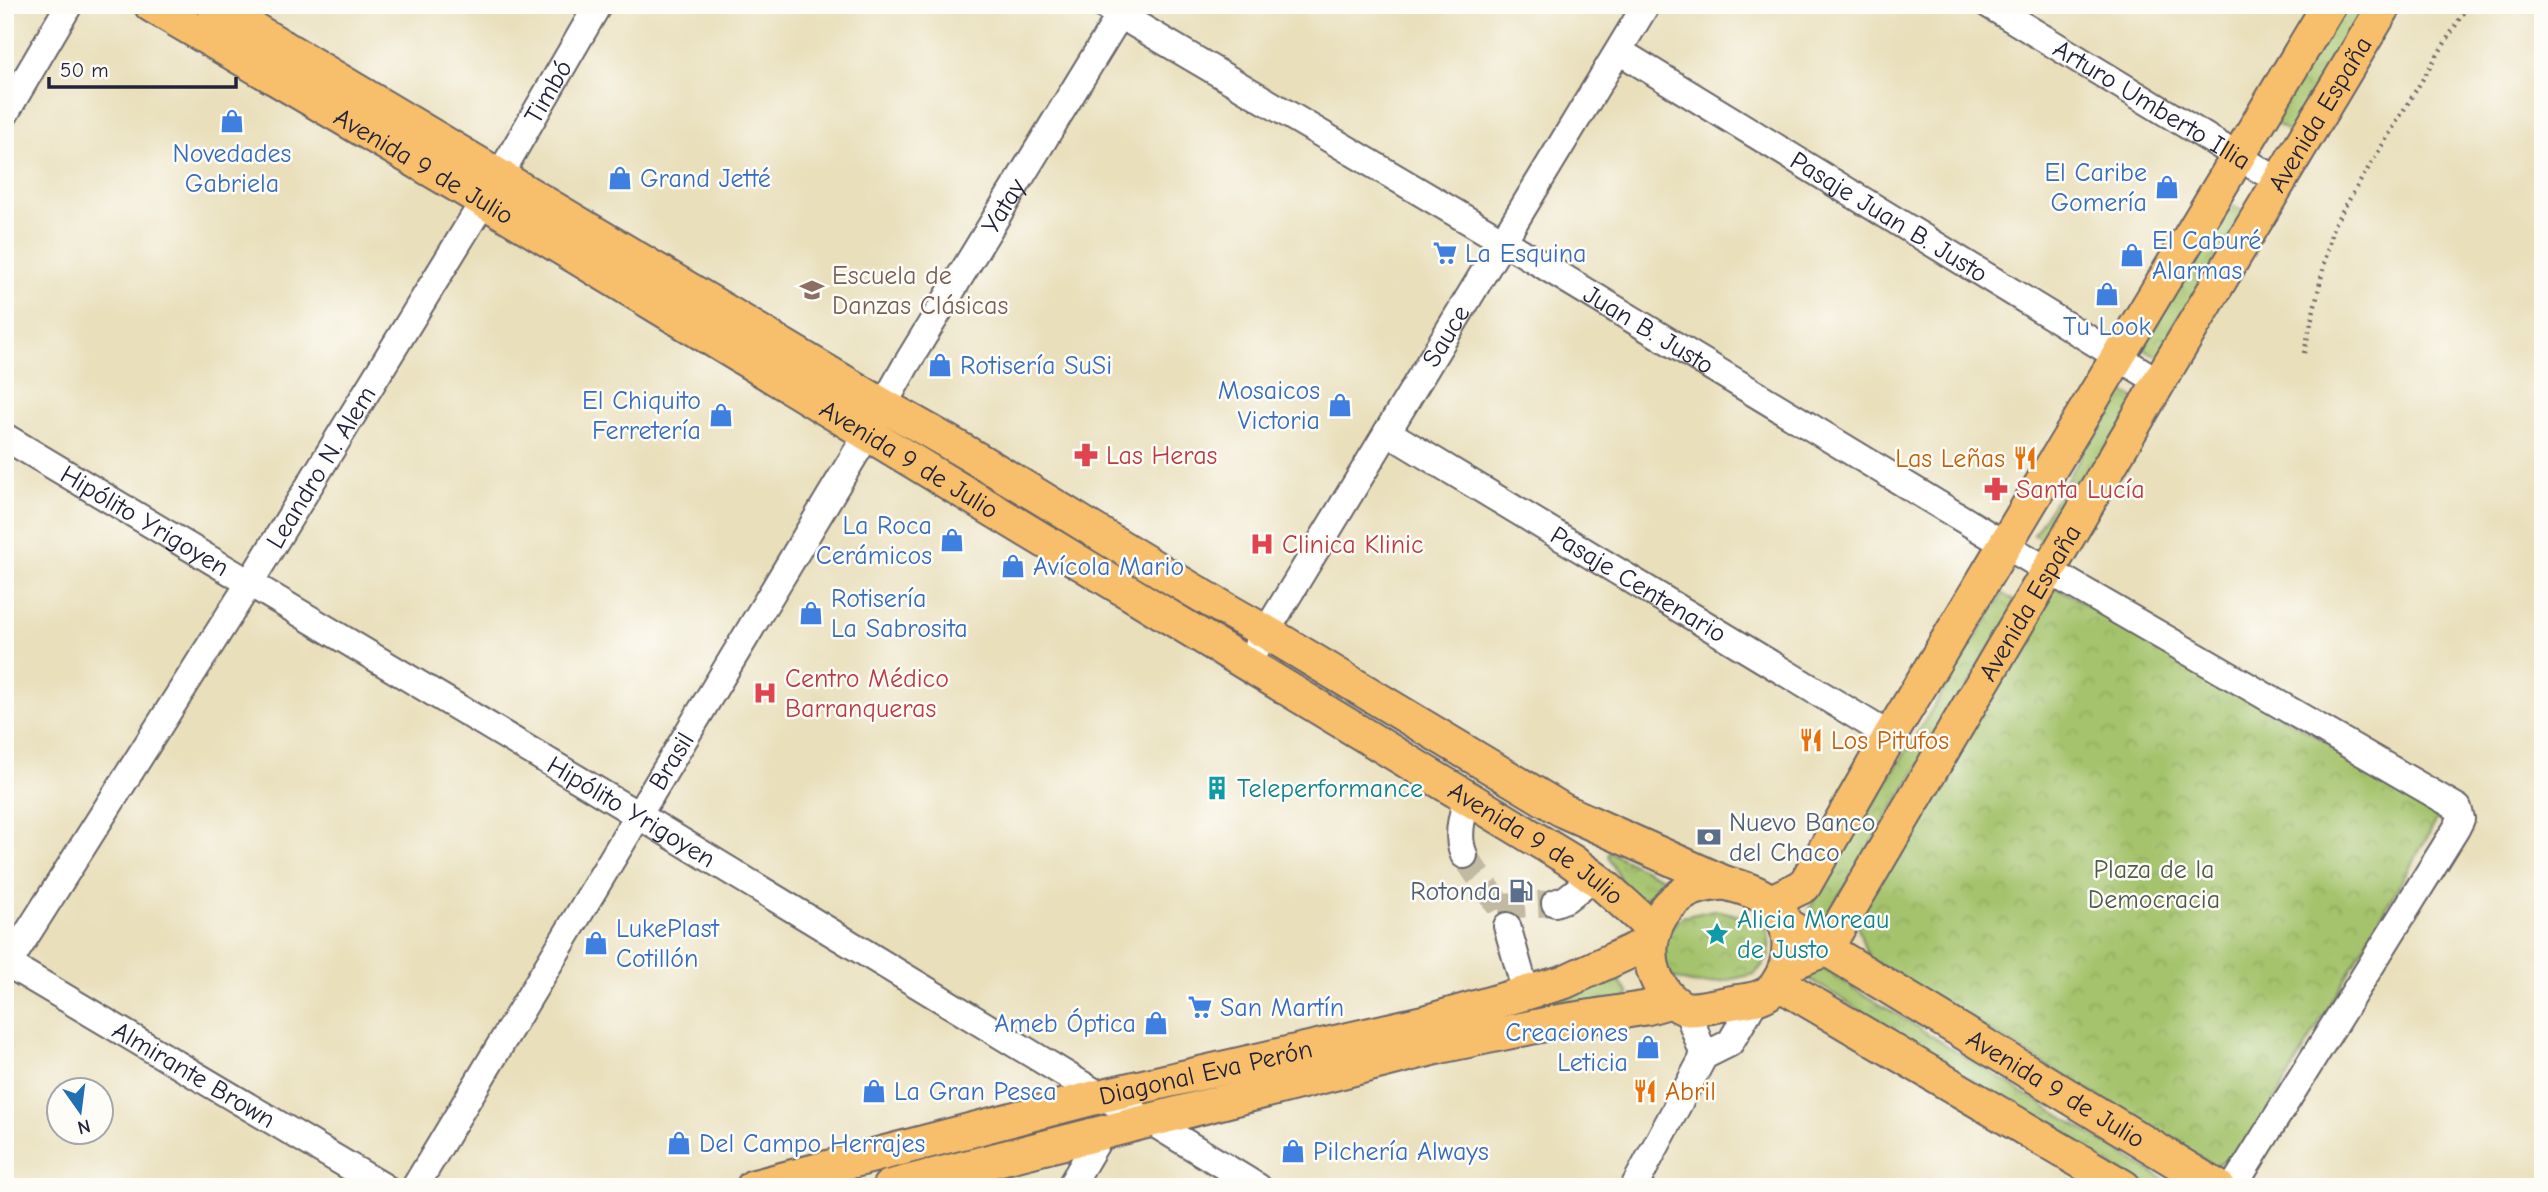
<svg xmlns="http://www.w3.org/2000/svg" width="2548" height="1192" viewBox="0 0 2548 1192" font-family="'Comic Neue',sans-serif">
  <defs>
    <pattern id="grass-tufts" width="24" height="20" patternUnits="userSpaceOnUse" patternTransform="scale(1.75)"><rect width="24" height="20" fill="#a4c36c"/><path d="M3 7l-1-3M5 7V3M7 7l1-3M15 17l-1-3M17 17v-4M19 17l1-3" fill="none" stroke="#8da75e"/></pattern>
    <pattern id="park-crowns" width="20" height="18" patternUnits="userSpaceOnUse" patternTransform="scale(1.75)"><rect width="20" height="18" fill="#a4c36c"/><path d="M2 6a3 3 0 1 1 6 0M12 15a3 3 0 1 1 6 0" fill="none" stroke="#8da75e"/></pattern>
  </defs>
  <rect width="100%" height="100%" fill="#fdfcf7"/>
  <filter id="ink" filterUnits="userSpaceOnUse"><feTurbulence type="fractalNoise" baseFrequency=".0143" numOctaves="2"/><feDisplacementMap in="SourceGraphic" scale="14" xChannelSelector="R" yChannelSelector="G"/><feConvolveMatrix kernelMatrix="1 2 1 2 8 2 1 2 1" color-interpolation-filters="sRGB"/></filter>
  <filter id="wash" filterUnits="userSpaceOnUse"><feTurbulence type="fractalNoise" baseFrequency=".00686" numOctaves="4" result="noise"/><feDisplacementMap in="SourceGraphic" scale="28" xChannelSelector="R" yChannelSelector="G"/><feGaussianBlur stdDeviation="1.57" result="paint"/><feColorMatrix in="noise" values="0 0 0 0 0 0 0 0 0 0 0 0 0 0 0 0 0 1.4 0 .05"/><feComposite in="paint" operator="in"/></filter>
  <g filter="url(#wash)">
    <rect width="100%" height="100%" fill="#e9dfbb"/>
    <g fill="url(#grass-tufts)" stroke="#637254" stroke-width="2">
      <path d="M1609,852L1664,879L1665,883L1637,905L1633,904L1608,856Z"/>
      <path d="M1818,966L2176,1187H2145L1808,978Z"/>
    </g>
    <g fill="url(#park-crowns)" stroke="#637254" stroke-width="2">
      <path d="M2342,5H2365L2291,133L2274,123Z"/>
      <path d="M2228,203L2246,213L2160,358L2143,348Z"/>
      <path d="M2120,390L2137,400L2051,545L2034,535Z"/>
      <path d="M2056,587L2433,803L2437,820L2247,1148L2214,1166L1868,958L1855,918Z"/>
      <path d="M2003,594L2018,603L1825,919L1809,909Z"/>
      <path d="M1714,910L1753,918L1768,930L1770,956L1755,974C1720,981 1696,993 1664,972V934L1682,917Z"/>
      <path d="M1617,974L1621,984L1629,994L1627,998L1447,1030Z"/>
    </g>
  </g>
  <g filter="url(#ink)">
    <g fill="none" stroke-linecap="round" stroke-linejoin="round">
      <g stroke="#c1b9a1" stroke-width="26" stroke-dasharray="26 13" stroke-linecap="butt">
        <path d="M1464,855L1499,906L1507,926"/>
        <path d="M1499,906L1555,903"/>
      </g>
      <g stroke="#686468" stroke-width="30">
        <g id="minor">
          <path id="s1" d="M1103,5L1503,241L2022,555L2458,808L2461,819L2456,829L2233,1187"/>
          <path id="s2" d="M1989,5L2280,182"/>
          <path id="s3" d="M1619,51L2159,382"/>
          <path d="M5,114L69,5"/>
          <path id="s4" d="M1387,432L1890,736"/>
          <path id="s5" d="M5,437L638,815L1101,1096L1150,1121L1258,1187"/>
          <path id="s6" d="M1246,665L1646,5"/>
          <path d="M1464,855C1456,837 1462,817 1467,798"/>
          <path d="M1555,903L1566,899L1594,877"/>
          <path d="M1507,926L1526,993"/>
          <path id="s7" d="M5,962L384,1187"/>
          <path id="s8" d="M5,969L249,584L499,176L598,5"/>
          <path d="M1687,1009L1704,1056"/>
          <path id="s9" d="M415,1187L868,433L906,365L1126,5"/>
          <path d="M1070,1187L1102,1133"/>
          <path d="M1634,1187L1704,1056L1730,1043L1756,999"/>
        </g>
      </g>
      <g stroke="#686468" stroke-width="37">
        <g id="major">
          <path id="s10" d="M151,5L484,201L1570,860L1600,882L1654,930"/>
          <path d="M213,5L884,406C1014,476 1136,561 1266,632L1564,811L1725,883"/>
          <path d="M1725,883C1740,887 1757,891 1769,901C1794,922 1794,959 1777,984C1768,998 1751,1000 1735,1002C1722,1004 1700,1010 1688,1009C1680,1008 1671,1000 1666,994C1641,963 1648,919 1680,896C1693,886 1709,884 1725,883Z"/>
          <path d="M1770,902L1804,886L1890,736L2329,5"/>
          <path id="s11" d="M1785,924L2218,1187"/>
          <path id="s12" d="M1787,965L1826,949L2159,382L2385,5"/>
          <path d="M1778,983L2124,1187"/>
          <path id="s13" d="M753,1187L1101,1096L1425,1022L1564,982L1651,942"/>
          <path d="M889,1187L1442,1046L1562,1021L1646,1008L1671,1001"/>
        </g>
      </g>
      <path stroke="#686468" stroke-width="4.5" stroke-dasharray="2 5" stroke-linecap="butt" d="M2304,353L2333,226L2468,5"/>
      <use href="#minor" stroke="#fff" stroke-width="26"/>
      <use href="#major" stroke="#f7bf6c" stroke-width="33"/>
    </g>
  </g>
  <defs>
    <g id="shop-bare" transform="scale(1.89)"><path d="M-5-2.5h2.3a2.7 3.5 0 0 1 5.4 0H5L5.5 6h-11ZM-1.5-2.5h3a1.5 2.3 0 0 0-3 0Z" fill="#3f7fe0" stroke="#fdfcf7" stroke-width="2.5" paint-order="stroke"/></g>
    <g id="supermarket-bare" transform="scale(1.89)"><path d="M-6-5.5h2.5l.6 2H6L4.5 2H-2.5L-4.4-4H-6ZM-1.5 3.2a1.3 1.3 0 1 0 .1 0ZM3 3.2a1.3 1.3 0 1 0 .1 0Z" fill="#3f7fe0" stroke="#fdfcf7" stroke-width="2.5" paint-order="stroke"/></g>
    <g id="school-bare" transform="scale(1.89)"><path d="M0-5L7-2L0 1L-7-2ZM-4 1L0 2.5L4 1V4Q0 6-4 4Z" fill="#8d6e63" stroke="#fdfcf7" stroke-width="2.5" paint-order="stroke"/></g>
    <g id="pharmacy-bare" transform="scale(1.89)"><path d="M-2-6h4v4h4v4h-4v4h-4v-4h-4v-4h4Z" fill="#e0444e" stroke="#fdfcf7" stroke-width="2.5" paint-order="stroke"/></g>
    <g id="restaurant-bare" transform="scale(1.89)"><path d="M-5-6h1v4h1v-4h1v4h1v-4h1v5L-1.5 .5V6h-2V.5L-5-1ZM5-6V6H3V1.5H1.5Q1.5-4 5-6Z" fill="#e8710a" stroke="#fdfcf7" stroke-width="2.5" paint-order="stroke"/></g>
    <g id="hospital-bare" transform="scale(1.89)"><path d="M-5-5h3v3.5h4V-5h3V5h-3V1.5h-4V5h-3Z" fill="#e0444e" stroke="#fdfcf7" stroke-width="2.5" paint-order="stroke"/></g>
    <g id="building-bare" transform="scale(1.89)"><path d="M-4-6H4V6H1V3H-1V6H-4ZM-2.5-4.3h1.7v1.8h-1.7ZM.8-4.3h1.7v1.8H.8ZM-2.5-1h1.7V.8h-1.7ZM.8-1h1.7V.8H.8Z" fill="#0f9aa8" stroke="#fdfcf7" stroke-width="2.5" paint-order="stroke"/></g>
    <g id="bank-bare" transform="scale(1.89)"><path d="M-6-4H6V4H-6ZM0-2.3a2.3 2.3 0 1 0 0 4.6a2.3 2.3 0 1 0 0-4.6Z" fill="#5c6f8a" stroke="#fdfcf7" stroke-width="2.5" paint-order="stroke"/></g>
    <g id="fuel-bare" transform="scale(1.89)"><path d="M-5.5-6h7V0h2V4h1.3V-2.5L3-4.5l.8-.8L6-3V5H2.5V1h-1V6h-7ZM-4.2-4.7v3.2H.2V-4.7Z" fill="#5c6f8a" stroke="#fdfcf7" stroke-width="2.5" paint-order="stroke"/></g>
    <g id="sight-bare" transform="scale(1.89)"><path d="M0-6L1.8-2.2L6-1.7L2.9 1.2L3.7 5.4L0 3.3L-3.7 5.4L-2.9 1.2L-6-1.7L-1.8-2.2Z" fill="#0f9aa8" stroke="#fdfcf7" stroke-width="2.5" paint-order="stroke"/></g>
  </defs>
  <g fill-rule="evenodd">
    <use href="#shop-bare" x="232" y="121"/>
    <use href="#shop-bare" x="620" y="178"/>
    <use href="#shop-bare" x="2167" y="187"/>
    <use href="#supermarket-bare" x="1445" y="253"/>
    <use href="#shop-bare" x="2132" y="255"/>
    <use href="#school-bare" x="812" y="290"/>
    <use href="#shop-bare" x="2107" y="294"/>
    <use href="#shop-bare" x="940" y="365"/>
    <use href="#shop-bare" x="1340" y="405"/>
    <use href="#shop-bare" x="721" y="415"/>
    <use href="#pharmacy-bare" x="1086" y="455"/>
    <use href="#restaurant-bare" x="2025" y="458"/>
    <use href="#pharmacy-bare" x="1996" y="489"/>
    <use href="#shop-bare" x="952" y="540"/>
    <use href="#hospital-bare" x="1262" y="544"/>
    <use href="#shop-bare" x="1013" y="566"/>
    <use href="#shop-bare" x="811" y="613"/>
    <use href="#hospital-bare" x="765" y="693"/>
    <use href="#restaurant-bare" x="1811" y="740"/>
    <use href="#building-bare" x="1217" y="788"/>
    <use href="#bank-bare" x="1709" y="837"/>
    <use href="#fuel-bare" x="1521" y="891"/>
    <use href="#sight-bare" x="1717" y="934"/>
    <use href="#shop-bare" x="596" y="943"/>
    <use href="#supermarket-bare" x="1200" y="1007"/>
    <use href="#shop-bare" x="1156" y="1023"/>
    <use href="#shop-bare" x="1648" y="1047"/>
    <use href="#shop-bare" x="874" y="1091"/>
    <use href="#restaurant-bare" x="1645" y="1091"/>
    <use href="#shop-bare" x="679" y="1143"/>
    <use href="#shop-bare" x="1293" y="1151"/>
  </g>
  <g text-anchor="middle" stroke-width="5" stroke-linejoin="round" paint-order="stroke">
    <g font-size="26" fill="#22223b" stroke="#fdfcf7">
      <text dy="9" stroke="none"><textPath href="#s8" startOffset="1032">Timbó</textPath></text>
      <text dy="9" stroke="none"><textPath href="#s2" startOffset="191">Arturo Umberto Illia</textPath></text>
      <text dy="9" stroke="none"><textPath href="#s12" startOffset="1012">Avenida España</textPath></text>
      <text dy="9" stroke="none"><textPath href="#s10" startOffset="317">Avenida 9 de Julio</textPath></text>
      <text dy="9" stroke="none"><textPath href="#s9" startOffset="1144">Yatay</textPath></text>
      <text dy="9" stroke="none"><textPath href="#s3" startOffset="317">Pasaje Juan B. Justo</textPath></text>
      <text dy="9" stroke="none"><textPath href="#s1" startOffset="635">Juan B. Justo</textPath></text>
      <text dy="9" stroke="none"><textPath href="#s6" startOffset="385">Sauce</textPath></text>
      <text dy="9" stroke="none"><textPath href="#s10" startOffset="884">Avenida 9 de Julio</textPath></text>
      <text dy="9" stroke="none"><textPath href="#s8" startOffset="593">Leandro N. Alem</textPath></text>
      <text dy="9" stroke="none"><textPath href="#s5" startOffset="163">Hipólito Yrigoyen</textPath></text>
      <text dy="9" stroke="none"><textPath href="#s4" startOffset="294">Pasaje Centenario</textPath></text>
      <text dy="9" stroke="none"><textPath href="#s12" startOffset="444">Avenida España</textPath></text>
      <text dy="9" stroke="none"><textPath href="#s9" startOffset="497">Brasil</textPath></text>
      <text dy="9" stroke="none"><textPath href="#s5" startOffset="730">Hipólito Yrigoyen</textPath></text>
      <text dy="9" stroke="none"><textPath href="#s10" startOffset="1619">Avenida 9 de Julio</textPath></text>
      <text dy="9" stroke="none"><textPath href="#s13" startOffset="467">Diagonal Eva Perón</textPath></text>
      <text dy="9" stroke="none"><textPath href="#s7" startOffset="220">Almirante Brown</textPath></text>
      <text dy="9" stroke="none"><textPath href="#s11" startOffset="317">Avenida 9 de Julio</textPath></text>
    </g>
    <g font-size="26" fill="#366cbe" stroke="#fdfcf7" text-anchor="start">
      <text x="232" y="162" text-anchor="middle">Novedades<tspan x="232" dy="30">Gabriela</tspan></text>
      <text x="2147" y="181" text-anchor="end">El Caribe<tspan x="2147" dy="30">Gomería</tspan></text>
      <text x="640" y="187">Grand Jetté</text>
      <text x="2152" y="249">El Caburé<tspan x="2152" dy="30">Alarmas</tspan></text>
      <text x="1465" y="262">La Esquina</text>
      <text x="2107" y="335" text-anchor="middle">Tu Look</text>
      <text x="960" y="374">Rotisería SuSi</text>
      <text x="1320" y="399" text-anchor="end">Mosaicos<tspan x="1320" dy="30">Victoria</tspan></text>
      <text x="701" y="409" text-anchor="end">El Chiquito<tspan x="701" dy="30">Ferretería</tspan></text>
      <text x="932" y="534" text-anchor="end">La Roca<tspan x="932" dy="30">Cerámicos</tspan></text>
      <text x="1033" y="575">Avícola Mario</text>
      <text x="831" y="607">Rotisería<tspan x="831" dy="30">La Sabrosita</tspan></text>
      <text x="616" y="937">LukePlast<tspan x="616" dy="30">Cotillón</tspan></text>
      <text x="1220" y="1016">San Martín</text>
      <text x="1136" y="1032" text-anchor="end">Ameb Óptica</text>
      <text x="1628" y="1041" text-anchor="end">Creaciones<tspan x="1628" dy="30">Leticia</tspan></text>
      <text x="894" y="1100">La Gran Pesca</text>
      <text x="699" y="1152">Del Campo Herrajes</text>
      <text x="1313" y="1160">Pilchería Always</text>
    </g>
    <g font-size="26" fill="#785e54" stroke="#fdfcf7" text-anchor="start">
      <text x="832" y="284">Escuela de<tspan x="832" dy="30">Danzas Clásicas</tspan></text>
    </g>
    <g font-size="26" fill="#be3a42" stroke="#fdfcf7" text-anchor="start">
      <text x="1106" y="464">Las Heras</text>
      <text x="2016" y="498">Santa Lucía</text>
      <text x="1282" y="553">Clinica Klinic</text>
      <text x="785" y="687">Centro Médico<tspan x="785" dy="30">Barranqueras</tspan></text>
    </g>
    <g font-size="26" fill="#c56008" stroke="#fdfcf7" text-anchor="start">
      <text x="2005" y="467" text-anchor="end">Las Leñas</text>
      <text x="1831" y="749">Los Pitufos</text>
      <text x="1665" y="1100">Abril</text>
    </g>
    <g font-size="26" fill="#0d838f" stroke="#fdfcf7" text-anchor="start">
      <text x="1237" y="797">Teleperformance</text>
      <text x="1737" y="928">Alicia Moreau<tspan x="1737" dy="30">de Justo</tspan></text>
    </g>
    <g font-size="26" fill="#4e5e75" stroke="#fdfcf7" text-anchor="start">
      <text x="1729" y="831">Nuevo Banco<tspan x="1729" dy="30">del Chaco</tspan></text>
      <text x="1501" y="900" text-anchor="end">Rotonda</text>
    </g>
    <g font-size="26" fill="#505a4c" stroke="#fdfcf7">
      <text x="2154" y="878">Plaza de la<tspan x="2154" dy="30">Democracia</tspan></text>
    </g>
  </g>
  <rect width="2548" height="1192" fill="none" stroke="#fdfcf7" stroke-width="28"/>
  <g transform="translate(80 1111) rotate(166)"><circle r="33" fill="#fdfcf7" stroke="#a5a5ac" stroke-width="2"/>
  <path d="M0-5L12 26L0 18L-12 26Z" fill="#1f6fb2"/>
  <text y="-10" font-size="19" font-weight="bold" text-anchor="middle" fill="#22223b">N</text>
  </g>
  <path d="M49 77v10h187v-10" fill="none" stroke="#22223b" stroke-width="3.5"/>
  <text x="60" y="77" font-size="21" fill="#22223b" stroke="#fdfcf7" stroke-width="5" paint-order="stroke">50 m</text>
</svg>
